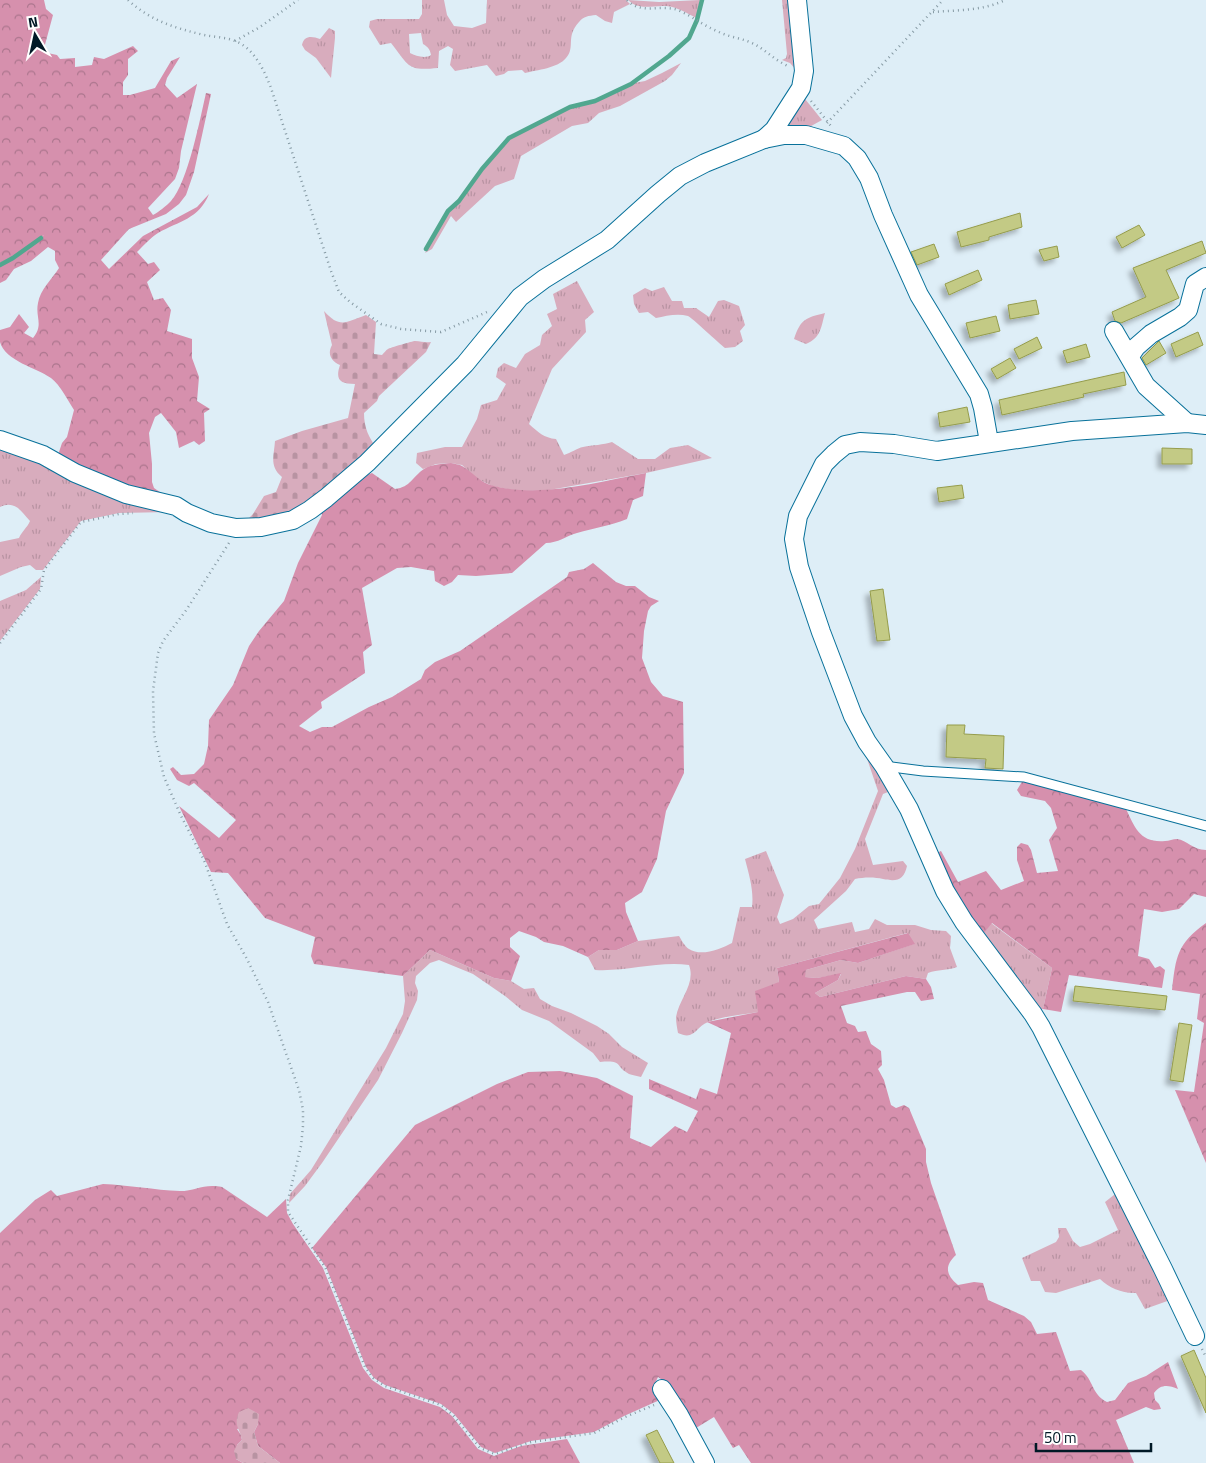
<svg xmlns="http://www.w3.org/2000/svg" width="1206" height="1463" viewBox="0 0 1206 1463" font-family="'Titillium Web',sans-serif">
  <defs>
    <pattern id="grass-tufts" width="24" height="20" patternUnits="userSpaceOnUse" patternTransform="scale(1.25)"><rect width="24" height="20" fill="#d8acbd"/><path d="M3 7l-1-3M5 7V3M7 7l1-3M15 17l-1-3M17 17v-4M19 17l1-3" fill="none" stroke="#b893a2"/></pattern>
    <pattern id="forest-crowns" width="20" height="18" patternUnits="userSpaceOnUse" patternTransform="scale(1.25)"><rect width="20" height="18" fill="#d690ad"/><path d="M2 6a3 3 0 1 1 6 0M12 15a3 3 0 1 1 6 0" fill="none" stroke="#ab758d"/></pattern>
    <pattern id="cemetery-stones" width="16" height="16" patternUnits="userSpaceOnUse" patternTransform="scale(1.25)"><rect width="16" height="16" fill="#d8acbd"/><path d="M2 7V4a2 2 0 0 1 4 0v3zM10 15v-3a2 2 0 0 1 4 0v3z" fill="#b893a2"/></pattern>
    <filter id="shadow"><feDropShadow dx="-4.5" dy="4.5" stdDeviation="2.5" flood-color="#0004"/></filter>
  </defs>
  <rect width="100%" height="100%" fill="#deeef7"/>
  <g fill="url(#grass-tufts)" fill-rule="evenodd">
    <path d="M422,0H444L447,15L454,26L472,28L486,23L487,0H626L630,4L614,12L612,23L605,21L596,15C588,16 584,16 579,22C565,37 576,47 566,58C558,68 537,70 525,73L522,70L508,71L504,74L496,76L487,65L455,71L450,65L453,49L448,46L439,51L438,68C407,71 410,67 391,43L380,45L369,27L370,21L377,19H419L422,14ZM421,33L423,44C428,47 430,49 431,55C425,59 416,56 410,53L409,34Z"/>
    <path d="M628,0L659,2L700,0L696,18C687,13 677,7 666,6C652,5 639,11 628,0Z"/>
    <path d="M782,0H793L797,71L790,63L782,60L786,58L787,54Z"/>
    <path d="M329,28L335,31V38L331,78L316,58L305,50L302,45C304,35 312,36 320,39Z"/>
    <path d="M681,63L672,75L665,81L620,106L599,113L588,123L572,126L521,156L514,179L495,186L456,222L451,216L432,249L425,253L449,212L460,202L483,169L510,139L571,108L595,101L634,83L645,81L662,73Z"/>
    <path d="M801,94L822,120L802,131L786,133L784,124Z"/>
    <path d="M577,281L594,312L585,320L586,332L552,369L529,424C538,432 544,438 556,439L564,455C571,453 577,448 583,447C593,445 603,445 612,442L638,459H655L670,448L688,445L712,458L646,473L549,490L518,491L492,486L476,478L462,465L451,463L436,464L423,469L416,463L417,453L445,447H462L477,419L481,405L497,400L506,384L496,377L498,368L504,363L516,368L525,354L540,345L542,335L552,326L547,314L557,309L553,294Z"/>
    <path d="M664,287L672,301H682L684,308H696L709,317L718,301L724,300L739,306L745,325L740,331L743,341L735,347L725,348C720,344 691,317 688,316C677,313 666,316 656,318L648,312L639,313L634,304L633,295L645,288L652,291Z"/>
    <path d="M825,313C821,327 821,338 806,344L794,339C801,319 805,318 825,313Z"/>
    <path d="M0,443L170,512L119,513L81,521L43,570H36L30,565L21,567L0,576V542L19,538C22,531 27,528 30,521C21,511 15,500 0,507Z"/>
    <path d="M41,577L40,589L0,641V601L26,590Z"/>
    <path d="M862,744L906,808L888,792L883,794L865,839L873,865L903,861L907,866C904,880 897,882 883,879C875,877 864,877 855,879L846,891L814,920L818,929L852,922L855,932L869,929L875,919L887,925H915L931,930L946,931L951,936L950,948L957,967C947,971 938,969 928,973L926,979L906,976L820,997L815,993L838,980L841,974L817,978L804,977L806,970L841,960L858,963L914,944L907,933L777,968L779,982L758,1012C742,1015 723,1016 708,1022C695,1027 695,1041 678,1033C677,1028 676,1022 676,1017C679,999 696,984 689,965C657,961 626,972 595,970L588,957L599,950H617L638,941L679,936C681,939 685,947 689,949C701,957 721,949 732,943L740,907H752C754,890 749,875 745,859L766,851L784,895L777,917L780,924L793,919L809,906L819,904L840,878L855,849L878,791Z"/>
    <path d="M991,923L1052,968L1043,1009H1038L980,938Z"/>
    <path d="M430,950L494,978L511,981L524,989L534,988L540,999L552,1006L571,1013L597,1026L609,1034L622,1047L648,1063L641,1077C637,1076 632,1075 629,1074C614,1066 624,1060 600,1062L593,1053L549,1021L522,1010L505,996L473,974L439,960L430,963L416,976L415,983L418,991L417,1000L402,1033L378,1080L322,1163L305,1186L289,1203L290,1194L311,1170L386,1048L403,1014L405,1001L403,976Z"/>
    <path d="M1119,1191L1173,1299L1145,1309L1136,1293C1124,1294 1109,1288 1100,1279L1056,1293L1045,1292L1040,1281H1031L1022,1258L1056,1242L1059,1237L1058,1228H1066L1073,1241L1080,1247L1090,1244L1118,1230L1105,1202Z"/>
  </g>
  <g fill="url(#forest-crowns)">
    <path d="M0,0H44L46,9L53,15L43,52L57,55L60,59L75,58V67L92,65L94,57L104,59L133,46L138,51L128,59V75L123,82V95H130L155,88L171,61L180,57L167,78L165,85L177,98L197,84L181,151L179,168L175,179L148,208L153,215C159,212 166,206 171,201C188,182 200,119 206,93L211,94L194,172L186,195L179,204L166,214L129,229L101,260L109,269L143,236L197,207L209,194C199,219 179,221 158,233C150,238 143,246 137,252L148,264L154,262L160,270L147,282L154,300L163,298L171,310L167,331L192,339V358L199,377L197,401L210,409L204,413L205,441L199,445L194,441L179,448L176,432L161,413L155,417L149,433L152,464V482L154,488L173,501L108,484L58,455L62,443L67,437L74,410C67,399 61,386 51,378C37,368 5,361 0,342C0,338 0,333 0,330L10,327L19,314L29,327L24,333L33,338C44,325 35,317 38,303C40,290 52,279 59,268L55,260V251L48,247L31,261L14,269L6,280L0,283V266L35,244L44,235L12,257L0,263Z"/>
    <path d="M451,463C454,464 459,464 462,466C473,472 480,483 494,486C544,498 596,482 646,473L643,496L633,500L627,519C609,526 594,528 577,533C566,536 558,543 546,543L512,573L476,576L458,575L452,582L444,586L435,581L434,571L411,567L397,568L362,588L372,645L363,652L365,673L321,702L322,708L299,726L310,732L322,727H332L369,707L392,697L421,679L425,670L435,662L460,651L567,577L569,572L584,569L593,563L616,582L626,586H635L649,597L659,601L651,606L648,611L644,631L642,658L651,682L663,696L683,702L684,773L666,811L657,859L642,892L625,903L626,912L638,941L617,950H599L588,957L563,946L544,942L536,937L519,931L510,938V947L520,956L511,981L494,978L430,950L403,976L314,964L311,956L315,937L265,918L228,873L211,872L179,806L219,838L236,820L194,783L189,786L177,780L170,769L173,767L181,775L194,774L204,764L208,746L209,720L233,685L249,646L259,631L284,601L298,563L322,515L320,508L357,479L372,473L395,489C411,487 412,477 424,469C432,464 442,464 451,463Z"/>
    <path d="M1023,780L1126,809C1135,828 1140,843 1165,841C1169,841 1173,839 1177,839C1187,840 1193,850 1206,850V897L1194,894L1179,909L1162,912L1144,909L1138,956L1149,959L1155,968L1160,966L1165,970L1162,988L1069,975L1061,1012L1043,1009L1052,968L992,923L980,938L933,855L941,851L958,882L986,871L1001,890L1024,881L1017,860V847L1021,843L1028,845L1031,850L1037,873L1058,871L1049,840L1057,828L1051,808L1045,801L1021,796L1017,790Z"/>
    <path d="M1206,923V1163L1175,1090L1194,1092L1204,1023L1197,1019L1200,994L1172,990C1176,956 1177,944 1206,923Z"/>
    <path d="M908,933L915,944L858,963L841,960L806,970L805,977L817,978L841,973L838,980L815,993L820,997L906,976L926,979L931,987L934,999L921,1001L915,992H907L841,1006L847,1023L855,1026L858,1032L866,1031L871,1044L881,1051L882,1065L878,1069L884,1080L891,1105L896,1108L904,1105L909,1108L926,1149V1162L931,1183L956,1255C944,1266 946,1275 958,1285L974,1282L983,1283L988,1300L1024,1316L1031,1322L1037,1334L1056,1332L1070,1371L1081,1370C1094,1380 1091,1394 1107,1402L1115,1400L1128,1383L1146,1376L1168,1362L1178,1389C1168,1385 1161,1384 1154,1393L1155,1400L1159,1404L1161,1409L1154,1410L1146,1407L1116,1420L1134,1463H751L739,1445L733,1448L714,1417L696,1428L664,1381L658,1377L654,1385L662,1399L624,1416L594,1432L531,1441L495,1453L481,1447L454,1414L441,1404L385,1385L374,1378L366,1367L326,1267L312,1248L415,1125L497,1084L528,1072L560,1071L597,1078L633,1096L630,1138L651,1147L675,1126L687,1132L698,1111L649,1089V1079L696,1099L700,1088L717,1094L731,1033L707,1022L758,1012L755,991L779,982L777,968Z"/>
    <path d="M103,1184C129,1185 154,1190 180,1191C196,1191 204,1183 222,1187L267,1217L286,1199L287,1213L293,1224L323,1268L363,1368L372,1380L384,1388L440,1407L452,1416L478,1449L494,1456L521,1446L567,1439L580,1463H280L258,1446L254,1432L258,1424L237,1429L241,1435L242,1440L237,1445L236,1459L243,1463H0V1233L35,1200L51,1190L57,1196Z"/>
  </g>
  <g fill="url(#cemetery-stones)">
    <path d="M324,311C340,329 346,322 366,315L376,322L374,354L382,355C384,353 386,350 388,349C389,348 413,341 415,341C421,341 425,343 431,342L426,352L379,396L377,401L364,413C364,428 369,438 378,450L306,509L242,525L253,514L264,496L276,492L282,477C269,466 274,456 275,441L302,431L348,418L355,384C340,384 335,380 340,365C331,361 327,354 332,345Z"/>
    <path d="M248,1408L259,1414L258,1424L254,1432L258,1446L280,1463H243L236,1459L234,1451L237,1445L242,1440C240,1428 233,1426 239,1412Z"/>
  </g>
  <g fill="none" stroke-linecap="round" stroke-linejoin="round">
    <g stroke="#51a78f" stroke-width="4.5">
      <path d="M426,249L448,211L459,201L482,169L509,138L570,107L595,101L631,84L669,56L689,38L697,20L702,0"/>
      <path d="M0,265L13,258L41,238"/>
    </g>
  </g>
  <g fill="#c3ca85" stroke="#959c4c" filter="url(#shadow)">
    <path d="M1020,213L1022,227L989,237V240L961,247L957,232Z"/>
    <path d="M1139,225L1145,235L1122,248L1116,237Z"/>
    <path d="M1202,241L1206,253L1166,270L1179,298L1121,323L1115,321L1112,312L1146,297L1133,268Z"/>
    <path d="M934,244L939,257L917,265L911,252Z"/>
    <path d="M1057,246L1059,257L1044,261L1039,250Z"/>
    <path d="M978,270L982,280L949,295L945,284Z"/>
    <path d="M1036,300L1039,314L1010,319L1008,305Z"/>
    <path d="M996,316L1000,331L970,338L966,323Z"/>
    <path d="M1198,332L1203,345L1176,357L1171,344Z"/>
    <path d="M1037,337L1042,348L1019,359L1014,349Z"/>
    <path d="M1159,341L1166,353L1146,365L1142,358Z"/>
    <path d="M1086,344L1090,357L1067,363L1063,351Z"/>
    <path d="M1010,358L1016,368L997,379L991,369Z"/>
    <path d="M1124,372L1126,385L1083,394L1084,397L1002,415L999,400Z"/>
    <path d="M967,407L970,422L940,427L938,413Z"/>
    <path d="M1162,448L1192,449V464H1162Z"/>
    <path d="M962,485L964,498L939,502L937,488Z"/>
    <path d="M883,589L890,640L877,641L870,591Z"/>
    <path d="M947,725H965L964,734L1004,736L1003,769L985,768L986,759L946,757Z"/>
    <path d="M1075,986L1167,996L1165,1010L1073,1001Z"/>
    <path d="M1179,1023L1192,1025L1183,1082L1170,1080Z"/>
    <path d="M1194,1350L1206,1378V1413L1181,1356Z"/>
    <path d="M657,1430L674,1463H660L646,1435Z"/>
  </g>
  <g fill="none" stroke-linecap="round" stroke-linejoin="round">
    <g stroke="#08719a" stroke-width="11">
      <path id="service" d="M884,766L923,771L1024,777L1206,826"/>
    </g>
    <g stroke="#08719a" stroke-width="20">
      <g id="minor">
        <path d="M764,139L774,130L801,88L804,71L797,0"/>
        <path d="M1114,331L1146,386L1187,423"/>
        <path d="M1130,356L1136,347L1151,334L1180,317L1188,310L1195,284L1206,277"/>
        <path d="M0,440L43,455L75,473L126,494L176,506L187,513L211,523L236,528L261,527L293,520L310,510L326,498L367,463L465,364L520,297L544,279L607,240L658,194L680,176L705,163L764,139L784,135H806L844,146L857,158L869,178L883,215L919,295L979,394L983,408L989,442"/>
        <path d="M1195,1336L1163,1269L1041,1027L1033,1014L964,922L945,891L909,809L884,766L867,742L853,716L821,632L799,567L794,539L798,516L824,464L834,454L845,445L860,442L894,444L937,451L1072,431L1187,423L1206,425"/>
        <path d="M662,1389L679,1415L705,1463"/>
      </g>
    </g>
    <g stroke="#869aa4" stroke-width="2.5" stroke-dasharray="1 4" stroke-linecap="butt">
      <path d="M128,0C151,21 175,28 204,35C214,37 225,37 235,41C254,48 264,70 271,88L331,271L339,292L350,302L381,324L401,329L441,332L487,312"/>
      <path d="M627,0C641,15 660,4 678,10C692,16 704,26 719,32C729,37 741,38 752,43C765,49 774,60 788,66"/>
      <path d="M933,12C957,10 983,11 1005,0"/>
      <path d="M235,41L260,27L298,0"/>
      <path d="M811,101L831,126"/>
      <path d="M827,123L943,0"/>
      <path d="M229,543L187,609L163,641L158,653L153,691L154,734L164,777L181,816L204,860L227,924L247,959L268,1002L299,1090L303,1110V1126L301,1146L288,1200V1212L325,1267L365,1367L373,1378L385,1386L441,1405L453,1415L480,1448L495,1454L531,1442L594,1433L625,1417L654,1405"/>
      <path d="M0,643L41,589L44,570L81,522L119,514L133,513"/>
      <path d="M1202,1349L1206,1357"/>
    </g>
    <use href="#service" stroke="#fff" stroke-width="9"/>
    <use href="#minor" stroke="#fff" stroke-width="18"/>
  </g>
  <g transform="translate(35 35) rotate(351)" stroke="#ffffff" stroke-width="4" paint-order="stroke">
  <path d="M0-4L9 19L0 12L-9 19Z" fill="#001926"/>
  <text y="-8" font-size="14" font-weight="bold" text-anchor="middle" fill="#001926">N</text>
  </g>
  <path d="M1036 1443v8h115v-8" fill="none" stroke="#001926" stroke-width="2.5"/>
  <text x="1044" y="1443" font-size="15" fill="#001926" stroke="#ffffff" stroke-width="4" paint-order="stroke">50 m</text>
</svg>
